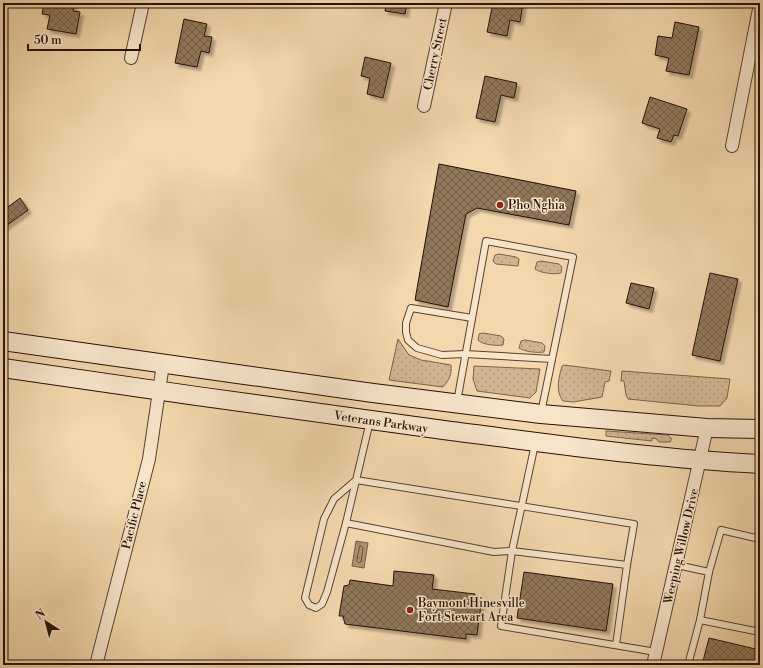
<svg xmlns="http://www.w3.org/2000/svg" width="763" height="668" viewBox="0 0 763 668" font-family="'Libre Bodoni',serif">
  <defs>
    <pattern id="grass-dots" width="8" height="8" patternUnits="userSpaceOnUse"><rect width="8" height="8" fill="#d0b590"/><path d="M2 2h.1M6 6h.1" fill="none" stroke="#b29b7a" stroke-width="1.8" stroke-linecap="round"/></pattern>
    <pattern id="water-ripples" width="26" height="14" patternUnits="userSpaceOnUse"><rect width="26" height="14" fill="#ad9373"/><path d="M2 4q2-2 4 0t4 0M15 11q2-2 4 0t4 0" fill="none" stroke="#8d775c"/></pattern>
    <pattern id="building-cross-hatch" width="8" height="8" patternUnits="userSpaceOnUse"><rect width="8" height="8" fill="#90775a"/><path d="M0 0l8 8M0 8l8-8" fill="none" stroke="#756048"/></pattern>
    <filter id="shadow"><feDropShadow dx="3.5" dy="3.5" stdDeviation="1" flood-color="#0004"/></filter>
  </defs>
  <rect width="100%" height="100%" fill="#f3d7ad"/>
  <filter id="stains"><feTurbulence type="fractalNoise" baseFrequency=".005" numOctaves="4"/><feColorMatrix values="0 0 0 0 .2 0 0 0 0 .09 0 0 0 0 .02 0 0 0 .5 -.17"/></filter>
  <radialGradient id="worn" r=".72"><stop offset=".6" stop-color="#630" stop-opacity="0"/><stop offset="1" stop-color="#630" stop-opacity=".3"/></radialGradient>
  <g fill="url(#grass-dots)" stroke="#7a6248">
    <path d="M499,254L516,257L519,259L518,266L496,264L493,261L495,255Z"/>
    <path d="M541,261L559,264L562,267L561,273C554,275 541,273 535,269L537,262Z"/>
    <path d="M483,333L501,336L504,339L503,345C496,346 483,345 478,340L479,334Z"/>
    <path d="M398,339L409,355L421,360L451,365C452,375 449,380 443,387L389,380Z"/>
    <path d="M525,340L542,343L545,346L544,352C537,353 525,352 519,348L521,341Z"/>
    <path d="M564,365L611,371L609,381L605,382L602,397L573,402L563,401C555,391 559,377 562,366Z"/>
    <path d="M474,366L540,369L536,392L530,398L477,391L473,379Z"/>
    <path d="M622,371L730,379L727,398L720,406H699L628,399L626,395L624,381H621Z"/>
    <path d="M606,431L668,435L672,439L670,442H659L657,439L652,438V441L606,436Z"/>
  </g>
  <path fill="url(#water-ripples)" stroke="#775f45" d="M356,541L368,543L364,568L352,566Z"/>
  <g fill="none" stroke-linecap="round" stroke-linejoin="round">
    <path stroke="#69523a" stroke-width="1" d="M360,546H362L363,548L361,562L359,563L357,561Z"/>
  </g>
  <g fill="url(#building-cross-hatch)" stroke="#251001" filter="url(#shadow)">
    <path d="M44,3H74L73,11L80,12L76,34L47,29L50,15L42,14Z"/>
    <path d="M386,3H407L405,14L385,11Z"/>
    <path d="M493,3H523L520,22L510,20L507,36L487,32Z"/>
    <path d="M184,19L207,24L204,36L212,37L209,53L201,51L197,67L175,63Z"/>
    <path d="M675,22L699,27L689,75L666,71L669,58L655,55L658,36L672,38Z"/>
    <path d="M365,57L391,63L383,98L367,94L370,78L361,76Z"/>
    <path d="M485,76L517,83L514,98L501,95L495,122L476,118Z"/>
    <path d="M650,97L687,109L678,136L674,135L671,142L657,138L660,129L642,123Z"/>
    <path d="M439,164L576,191L569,225L477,208L466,214L448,307L415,300Z"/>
    <path d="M20,198L28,210L3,228V203L4,202L8,207Z"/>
    <path d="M710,273L738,279L720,361L692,355Z"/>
    <path d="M631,283L654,288L649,309L626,303Z"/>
    <path d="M394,571L434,575L432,589L475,594L474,603L481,604L477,635L466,634V639L345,624L343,616H339L344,586L349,585L350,580L393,586Z"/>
    <path d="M524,572L613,584L606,631L517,618Z"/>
    <path d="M709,638L760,650V665H702Z"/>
  </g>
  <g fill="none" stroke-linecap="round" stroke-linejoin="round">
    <g stroke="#58422c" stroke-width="8">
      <g id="lane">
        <path d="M472,318L411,308L406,323V332L408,340L417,348L442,355L465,354L552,359"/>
        <path d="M457,402L486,241L573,257L541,413"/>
        <path d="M535,444L512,551L501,626L656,652"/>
        <path d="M356,480L634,524L627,565L512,551L494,552L346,523L370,421"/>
        <path d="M346,523L327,592L322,604L316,608L309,605L305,598L324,519L334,499L356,480"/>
        <path d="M677,565L709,572L721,530L760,539"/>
        <path d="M700,620L760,632"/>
        <path d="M616,645L627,565"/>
        <path d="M688,665L700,620L709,572"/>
      </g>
    </g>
    <g stroke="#58422c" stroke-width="14">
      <g id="street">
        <path d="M131,58L143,3"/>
        <path d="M424,106L446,3"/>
        <path d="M732,146L760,4"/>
        <path d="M96,665L149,459L163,364"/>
        <path d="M653,665L707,428"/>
      </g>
    </g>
    <g stroke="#251001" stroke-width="20">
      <g id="secondary">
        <path d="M3,341L373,393L541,414L707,428L760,429"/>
        <path d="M3,368C152,390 302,411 451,431C554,444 657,459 760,464"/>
      </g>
    </g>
    <use href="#lane" stroke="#f7e5ca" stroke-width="6"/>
    <use href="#street" stroke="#f7e5ca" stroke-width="12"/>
    <use href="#secondary" stroke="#f7e5ca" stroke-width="18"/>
  </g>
  <g fill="#8f2418" stroke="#f7e5ca" stroke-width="1.5">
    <circle cx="500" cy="205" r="4"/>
    <circle cx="410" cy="610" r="4"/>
  </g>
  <g text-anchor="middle" stroke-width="3" stroke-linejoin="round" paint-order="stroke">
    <g font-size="12" fill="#251001" stroke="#f7e5ca">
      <text transform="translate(435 54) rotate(-78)" y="4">Cherry Street</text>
      <text transform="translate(381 422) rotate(8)" y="4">Veterans Parkway</text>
      <text transform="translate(134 515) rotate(-76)" y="4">Pacific Place</text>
      <text transform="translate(681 546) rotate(-77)" y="4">Weeping Willow Drive</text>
    </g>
    <g font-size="12" fill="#251001" stroke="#f7e5ca" text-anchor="start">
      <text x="508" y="209">Pho Nghia</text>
      <text x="418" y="607">Baymont Hinesville<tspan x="418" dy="14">Fort Stewart Area</tspan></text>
    </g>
  </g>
  <rect width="763" height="668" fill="none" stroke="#f3d7ad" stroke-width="16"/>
  <rect x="4" y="4" width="755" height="660" fill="none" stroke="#251001" stroke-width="2"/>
  <rect x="8" y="8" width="747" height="652" fill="none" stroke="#251001"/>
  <g transform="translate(46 622) rotate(324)" stroke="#f7e5ca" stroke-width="3" paint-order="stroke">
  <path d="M0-3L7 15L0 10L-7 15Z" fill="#251001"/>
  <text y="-6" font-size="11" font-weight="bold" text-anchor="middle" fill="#251001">N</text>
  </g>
  <path d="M28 44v6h112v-6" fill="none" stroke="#251001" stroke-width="2"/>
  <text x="34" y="44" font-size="12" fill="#251001" stroke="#f7e5ca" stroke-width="3" paint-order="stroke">50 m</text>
  <rect width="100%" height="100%" filter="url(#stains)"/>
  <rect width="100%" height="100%" fill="url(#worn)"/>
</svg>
